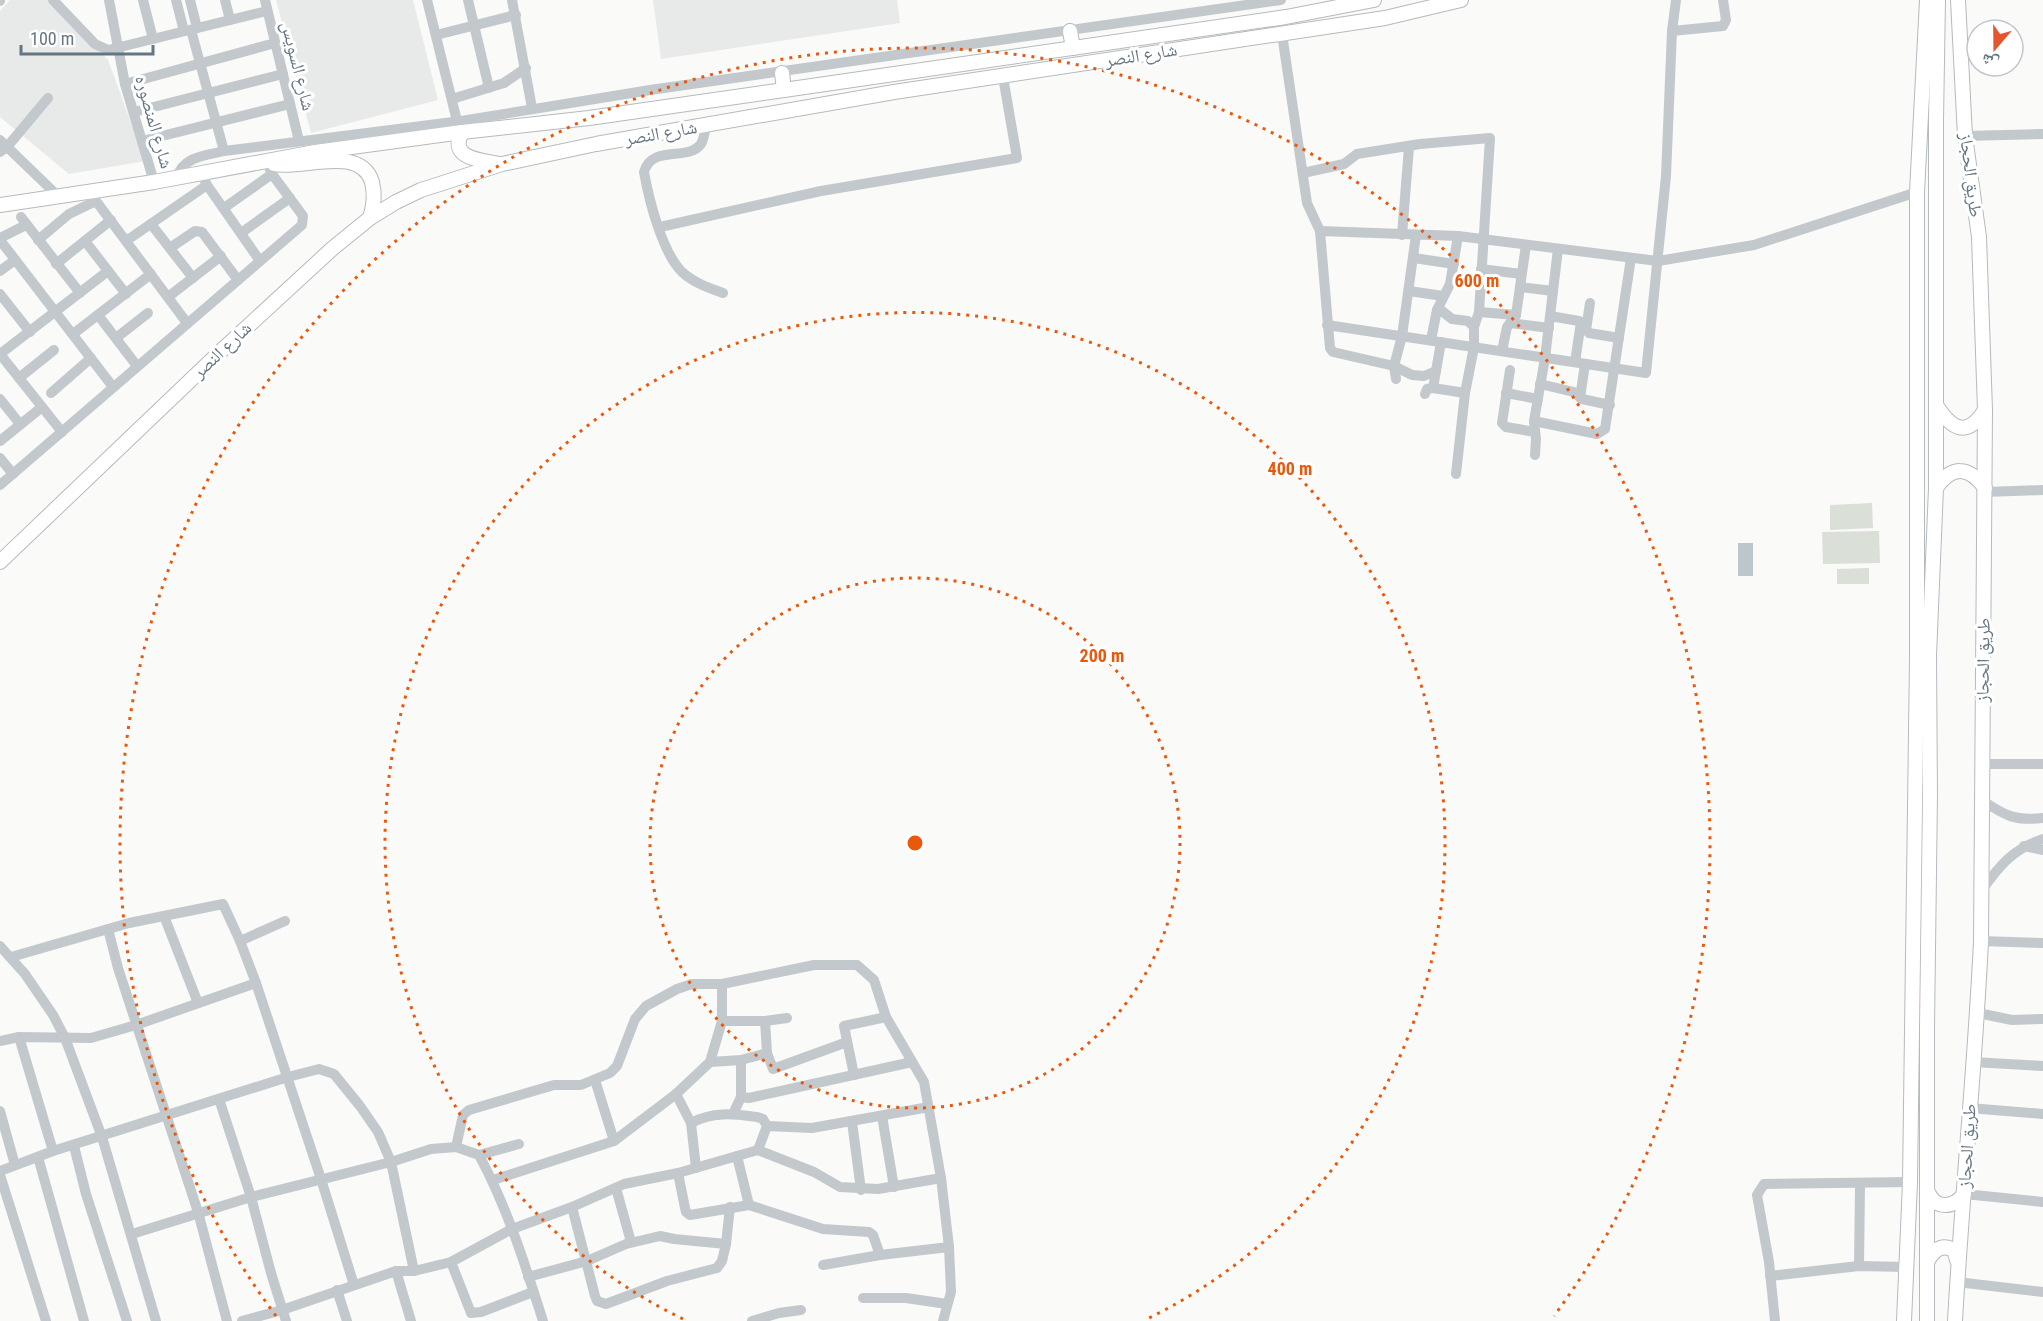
<svg xmlns="http://www.w3.org/2000/svg" width="2043" height="1321" viewBox="0 0 2043 1321" font-family="'Roboto Condensed','Noto Naskh Arabic',sans-serif">
  <rect width="100%" height="100%" fill="#fafaf8"/>
  <g fill="#e8e9e9">
    <path d="M10,0H52L108,60L145,161L69,174L0,117V11Z"/>
    <path d="M276,0H413L438,100L311,133Z"/>
    <path d="M653,0H897L900,23L661,59Z"/>
  </g>
  <g fill="#dadfd7">
    <path d="M1872,503L1873,528L1830,530V505Z"/>
    <path d="M1879,531L1880,563L1823,564L1822,532Z"/>
    <path d="M1869,568V584H1837V569Z"/>
  </g>
  <rect fill="#bbc7cb" x="1738" y="543" width="15" height="33"/>
  <g fill="none" stroke-linecap="round" stroke-linejoin="round">
    <g stroke="#b5babe" stroke-width="16">
      <g id="major">
        <path d="M1070,31L1073,48"/>
        <path d="M782,73L784,90"/>
        <path d="M462,132C448,159 481,160 499,164"/>
        <path d="M274,164C302,170 360,144 372,182C375,194 374,206 370,218"/>
        <path d="M0,205L154,182L315,152L462,132L589,118L784,90L1286,17L1374,0"/>
        <path d="M1936,405C1952,430 1967,438 1985,410"/>
        <path d="M1936,488C1952,465 1969,466 1985,488"/>
        <path d="M0,562L221,351L333,248L370,218L396,202L421,190L502,164L596,144L894,92L1385,18L1461,0"/>
        <path d="M1928,1192C1935,1210 1954,1208 1964,1194"/>
        <path d="M1927,1262C1933,1251 1941,1243 1954,1250L1957,1260"/>
        <path d="M1904,1321L1910,1182L1917,657V192L1927,0"/>
        <path d="M1927,1321V1027L1930,795L1929,656L1936,488V120L1938,0"/>
        <path d="M1955,1321C1962,1194 1975,1068 1981,941L1985,410L1979,237L1965,136L1958,0"/>
      </g>
    </g>
    <g stroke="#c3c8cc" stroke-width="10">
      <path d="M53,0L95,44L108,50L267,11"/>
      <path d="M109,0L125,84L154,182"/>
      <path d="M143,0L153,39"/>
      <path d="M176,0L184,31"/>
      <path d="M190,0L197,28"/>
      <path d="M225,0L230,20"/>
      <path d="M265,0L299,141"/>
      <path d="M427,0L457,121"/>
      <path d="M468,0L489,88"/>
      <path d="M512,0L532,108"/>
      <path d="M0,1V0"/>
      <path d="M191,30L224,151"/>
      <path d="M1672,31L1723,26L1726,20L1723,0"/>
      <path d="M1282,34L1307,203L1320,231L1330,348L1333,352L1394,366L1412,375L1424,376L1436,371"/>
      <path d="M436,35L516,15"/>
      <path d="M125,84L275,43"/>
      <path d="M452,99L504,83L526,68"/>
      <path d="M134,112L283,74"/>
      <path d="M706,125C705,131 704,139 701,144C688,162 652,144 644,172C649,200 662,252 682,272C694,283 709,288 723,293"/>
      <path d="M1965,136L2043,134"/>
      <path d="M0,140L59,197"/>
      <path d="M142,141L290,104"/>
      <path d="M0,152L7,147L48,98"/>
      <path d="M201,173L207,185L260,261"/>
      <path d="M1303,173L1344,164L1357,154L1420,144L1490,138L1479,312L1474,327V347L1465,393L1456,474"/>
      <path d="M177,177C184,156 205,156 224,151L461,121L650,90L1281,0"/>
      <path d="M224,208L272,174"/>
      <path d="M21,217L80,293"/>
      <path d="M151,224L193,278"/>
      <path d="M660,227L821,191L1017,158L1003,77"/>
      <path d="M1320,231L1458,236L1658,261L1754,245L1917,192"/>
      <path d="M241,233L290,198"/>
      <path d="M1402,235L1409,147"/>
      <path d="M0,238L26,225"/>
      <path d="M0,240L113,387"/>
      <path d="M38,240L69,214L96,201L187,323"/>
      <path d="M85,241L126,294"/>
      <path d="M126,241L207,185"/>
      <path d="M170,248L195,231L202,232L238,280"/>
      <path d="M1414,258L1454,264"/>
      <path d="M56,264L111,220"/>
      <path d="M1481,269L1521,274"/>
      <path d="M0,271L15,260"/>
      <path d="M1452,277L1481,281"/>
      <path d="M1520,287L1553,291"/>
      <path d="M1409,291L1443,296"/>
      <path d="M0,294L30,332"/>
      <path d="M168,297L221,256"/>
      <path d="M1437,310L1442,311L1452,319L1468,321L1474,327"/>
      <path d="M1479,312L1516,315"/>
      <path d="M98,315L137,366"/>
      <path d="M1550,316L1579,321L1589,333L1619,338"/>
      <path d="M1510,323L1549,328"/>
      <path d="M1327,325L1646,373L1666,176L1672,31L1676,0"/>
      <path d="M1586,330L1590,303"/>
      <path d="M73,334L151,274"/>
      <path d="M116,338L148,313"/>
      <path d="M1431,340L1437,310L1450,284L1458,236"/>
      <path d="M1502,351L1507,327L1516,315L1526,245"/>
      <path d="M0,354L108,271"/>
      <path d="M0,354L62,432"/>
      <path d="M1575,362L1581,322"/>
      <path d="M1510,370L1502,423L1506,427L1535,432"/>
      <path d="M19,378L54,350"/>
      <path d="M1396,379L1394,366L1402,336L1416,235"/>
      <path d="M1540,384L1574,392L1582,399L1610,405"/>
      <path d="M1433,388L1465,393"/>
      <path d="M51,393L91,358"/>
      <path d="M1506,393L1538,399"/>
      <path d="M1425,394L1427,389L1433,388L1441,342"/>
      <path d="M1580,398L1585,364"/>
      <path d="M0,399L20,424"/>
      <path d="M1534,421L1597,434L1605,429L1631,258"/>
      <path d="M0,441L42,407"/>
      <path d="M1535,455L1536,439L1534,421L1545,358L1558,249"/>
      <path d="M0,458L13,474"/>
      <path d="M0,485L302,225L303,216L272,174L266,160"/>
      <path d="M1985,492L2043,490"/>
      <path d="M1982,764H2043"/>
      <path d="M1982,800C2005,816 2015,821 2043,818"/>
      <path d="M2024,846L2043,850"/>
      <path d="M1982,890C1999,866 2014,848 2043,839"/>
      <path d="M164,916L198,1003"/>
      <path d="M108,929L118,968L198,1212L227,1321"/>
      <path d="M240,941L285,921"/>
      <path d="M1981,941L2043,943"/>
      <path d="M0,946L25,974L53,1015L65,1038L102,1137L156,1321"/>
      <path d="M11,957L129,923L223,904L240,941L256,983L321,1179L354,1285"/>
      <path d="M1978,1013L2012,1020L2043,1019"/>
      <path d="M722,1021H765L787,1018"/>
      <path d="M765,1021L767,1053L773,1069L847,1042"/>
      <path d="M19,1037L53,1151"/>
      <path d="M0,1041L19,1037L91,1038L136,1025L256,983"/>
      <path d="M710,1062L722,1021V984"/>
      <path d="M1973,1062L2043,1066"/>
      <path d="M854,1075L844,1026L886,1017"/>
      <path d="M595,1080L614,1141"/>
      <path d="M676,1094L710,1062L741,1060L767,1053"/>
      <path d="M741,1097L749,1098L912,1062"/>
      <path d="M219,1099L251,1197L271,1273L286,1321"/>
      <path d="M1969,1108L2043,1114"/>
      <path d="M0,1111L15,1165"/>
      <path d="M733,1114L741,1097V1060"/>
      <path d="M882,1116L894,1187"/>
      <path d="M852,1122L861,1190"/>
      <path d="M691,1123C713,1111 734,1114 757,1117L763,1119L767,1126L758,1150"/>
      <path d="M767,1126L812,1128L929,1107"/>
      <path d="M74,1146L86,1194L127,1321"/>
      <path d="M456,1147L463,1115L469,1110L554,1085H581L610,1073L617,1066L635,1019L646,1006L677,989L692,984H722L814,965H857L874,980L886,1017L924,1082L941,1178L949,1247L951,1292L943,1321"/>
      <path d="M758,1150L814,1172L840,1187L878,1189L941,1178"/>
      <path d="M479,1155C507,1207 525,1264 543,1321"/>
      <path d="M737,1156L749,1205"/>
      <path d="M38,1157L84,1321"/>
      <path d="M0,1171L53,1151L288,1077L319,1069L334,1074L360,1106L378,1132L391,1162L414,1271"/>
      <path d="M678,1173L685,1208L686,1212L690,1215L749,1205L823,1229L869,1232L873,1235L880,1255"/>
      <path d="M0,1175L46,1321"/>
      <path d="M493,1180L614,1141L676,1094L691,1123L696,1168"/>
      <path d="M616,1188L631,1242"/>
      <path d="M1964,1194L2043,1202"/>
      <path d="M572,1207L595,1296L597,1301L606,1304L667,1281L717,1268L722,1261L726,1244"/>
      <path d="M132,1234L251,1197L391,1162L431,1149L456,1147L479,1155L519,1144"/>
      <path d="M451,1262L471,1313L481,1312L533,1292"/>
      <path d="M823,1265L880,1255L949,1247"/>
      <path d="M1859,1266L1860,1184"/>
      <path d="M396,1271H414L451,1262L512,1229L572,1207L624,1184L678,1173L758,1150"/>
      <path d="M1770,1276L1859,1266L1906,1267"/>
      <path d="M528,1277L587,1261L626,1244L660,1236L674,1239L726,1244L730,1207"/>
      <path d="M1957,1282L2043,1292"/>
      <path d="M337,1290L347,1321"/>
      <path d="M863,1298H906L947,1304"/>
      <path d="M242,1321L282,1310L396,1271L411,1321"/>
      <path d="M752,1321L779,1313L801,1310"/>
      <path d="M1775,1321L1769,1262L1757,1195L1764,1184L1910,1182"/>
    </g>
    <use href="#major" stroke="#fff" stroke-width="14"/>
  </g>
  <g fill="none" stroke="#e8590c" stroke-width="3" stroke-dasharray="3 6">
    <circle cx="915" cy="843" r="265"/>
    <path d="M683 1319A530 530 0 1 1 1147 1319"/>
    <path d="M276 1316A795 795 0 1 1 1554 1316"/>
  </g>
  <g text-anchor="middle" stroke-width="6" stroke-linejoin="round" paint-order="stroke">
    <g font-size="18" fill="#657683" stroke="#fff">
      <text transform="translate(1141 55) rotate(-9)" y="6">شارع النصر</text>
      <text transform="translate(298 66) rotate(76)" y="6">شارع السويس</text>
      <text transform="translate(154 122) rotate(74)" y="6">شارع المنصوره</text>
      <text transform="translate(661 133) rotate(-10)" y="6">شارع النصر</text>
      <text transform="translate(1971 175) rotate(83)" y="6">طريق الحجاز</text>
      <text transform="translate(222 350) rotate(-43)" y="6">شارع النصر</text>
      <text transform="translate(1983 660) rotate(-89)" y="6">طريق الحجاز</text>
      <text transform="translate(1967 1146) rotate(-86)" y="6">طريق الحجاز</text>
    </g>
  </g>
  <circle cx="915" cy="843" r="9" fill="#e8590c" stroke="#fff" stroke-width="3"/>
  <g font-size="18" text-anchor="middle" font-weight="bold" fill="#e8590c" stroke="#fff" stroke-width="6" stroke-linejoin="round" paint-order="stroke">
    <text x="1477" y="287">600 m</text>
    <text x="1290" y="475">400 m</text>
    <text x="1102" y="662">200 m</text>
  </g>
  <g transform="translate(1995 48) rotate(200)"><circle r="28" fill="#ffffff" stroke="#c1c8cd" stroke-width="1.5"/>
  <path d="M0-4.5L10 22L0 15L-10 22Z" fill="#e4572e"/>
  <text y="-9" font-size="16" font-weight="bold" text-anchor="middle" fill="#657683">ش</text>
  </g>
  <path d="M21 45v9h132v-9" fill="none" stroke="#657683" stroke-width="3"/>
  <text x="30" y="45" font-size="18" fill="#657683" stroke="#ffffff" stroke-width="4.5" paint-order="stroke">100 m</text>
</svg>
